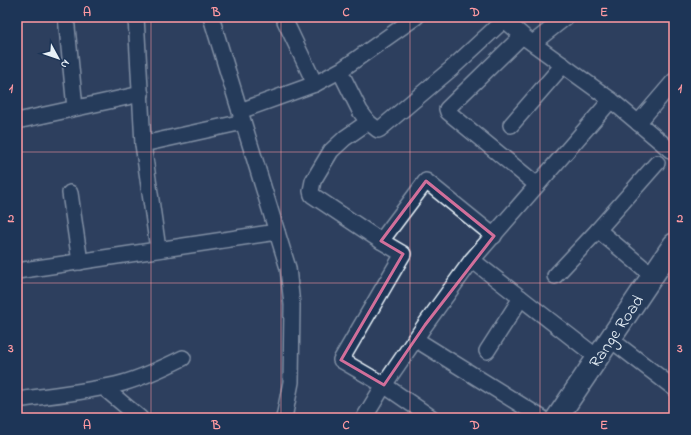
<svg xmlns="http://www.w3.org/2000/svg" width="691" height="435" viewBox="0 0 691 435" font-family="'Indie Flower',sans-serif">
  <rect width="100%" height="100%" fill="#2d3f5e"/>
  <filter id="ink" filterUnits="userSpaceOnUse"><feTurbulence type="fractalNoise" baseFrequency=".025" numOctaves="2"/><feDisplacementMap in="SourceGraphic" scale="8" xChannelSelector="R" yChannelSelector="G"/><feConvolveMatrix kernelMatrix="1 2 1 2 8 2 1 2 1" color-interpolation-filters="sRGB"/></filter>
  <g filter="url(#ink)">
    <g fill="none" stroke-linecap="round" stroke-linejoin="round">
      <g stroke="#e8f1f8" stroke-width="18">
        <g id="minor">
          <path d="M66,17L75,108"/>
          <path d="M136,17L143,144L158,249"/>
          <path d="M211,17L288,268L292,305L291,382L284,418"/>
          <path d="M287,17L285,21L315,84"/>
          <path d="M501,17L528,40L611,100L674,153"/>
          <path d="M522,36L447,109L448,112L537,185"/>
          <path d="M533,43L566,17"/>
          <path d="M340,71L360,111L368,122L345,138L331,151L313,181L311,191L312,195L381,241"/>
          <path d="M240,111L315,84L341,70L416,17"/>
          <path d="M17,121L141,94"/>
          <path d="M368,122L378,130L380,129L451,69L504,20"/>
          <path d="M638,123L674,81"/>
          <path d="M511,125L563,65"/>
          <path d="M143,144L243,122"/>
          <path d="M70,193L80,262"/>
          <path d="M598,230L653,276"/>
          <path d="M472,260L598,358"/>
          <path d="M17,271L277,232"/>
          <path d="M555,276L598,230L657,163"/>
          <path d="M415,339L542,418"/>
          <path d="M610,339L674,388"/>
          <path d="M487,351L521,298"/>
          <path d="M103,387L140,418"/>
          <path d="M17,400C52,395 89,392 123,383C144,377 163,368 183,358"/>
          <path d="M364,418L384,385L425,325L472,260L611,100"/>
          <path d="M432,418L384,385L341,360L403,254L381,241L426,181L494,236"/>
        </g>
      </g>
      <g stroke="#e8f1f8" stroke-width="24">
        <g id="secondary">
          <path id="s1" d="M557,418L674,244"/>
        </g>
      </g>
      <use href="#minor" stroke="#1d3557" stroke-width="15"/>
      <use href="#secondary" stroke="#1d3557" stroke-width="21"/>
    </g>
  </g>
  <path d="M0 0H691V435H0ZM426,181L494,236L425,325L384,385L341,360L403,254L381,241Z" fill="#2d3f5e" fill-opacity=".55" fill-rule="evenodd"/>
  <path fill="none" stroke="#d16f9a" stroke-width="3" stroke-linejoin="round" d="M426,181L494,236L425,325L384,385L341,360L403,254L381,241Z"/>
  <path fill="none" stroke="#ff9aa2" stroke-width="1" stroke-opacity="0.55" d="M151,17V418M281,17V418M410,17V418M540,17V418M17,152H674M17,283H674"/>
  <g text-anchor="middle" stroke-width="3" stroke-linejoin="round" paint-order="stroke">
    <g font-size="17" fill="#e8f1f8" stroke="#1d3557">
      <text dy="6" stroke="none"><textPath href="#s1" startOffset="105">Range Road</textPath></text>
    </g>
  </g>
  <rect width="691" height="435" fill="none" stroke="#1d3557" stroke-width="44"/>
  <g transform="translate(58 58) rotate(130)" stroke="#1d3557" stroke-width="3" paint-order="stroke">
  <path d="M0-3L7 15L0 10L-7 15Z" fill="#e8f1f8"/>
  <text y="-6" font-size="11" font-weight="bold" text-anchor="middle" fill="#e8f1f8">N</text>
  </g>
  <rect x="22" y="22" width="647" height="391" fill="none" stroke="#ff9aa2" stroke-width="1.5"/>
  <g font-size="13" text-anchor="middle" font-weight="bold" fill="#ff9aa2">
    <text x="87" y="16">A</text>
    <text x="216" y="16">B</text>
    <text x="346" y="16">C</text>
    <text x="475" y="16">D</text>
    <text x="604" y="16">E</text>
    <text x="11" y="92">1</text>
    <text x="680" y="92">1</text>
    <text x="11" y="222">2</text>
    <text x="680" y="222">2</text>
    <text x="11" y="352">3</text>
    <text x="680" y="352">3</text>
    <text x="87" y="429">A</text>
    <text x="216" y="429">B</text>
    <text x="346" y="429">C</text>
    <text x="475" y="429">D</text>
    <text x="604" y="429">E</text>
  </g>
</svg>
